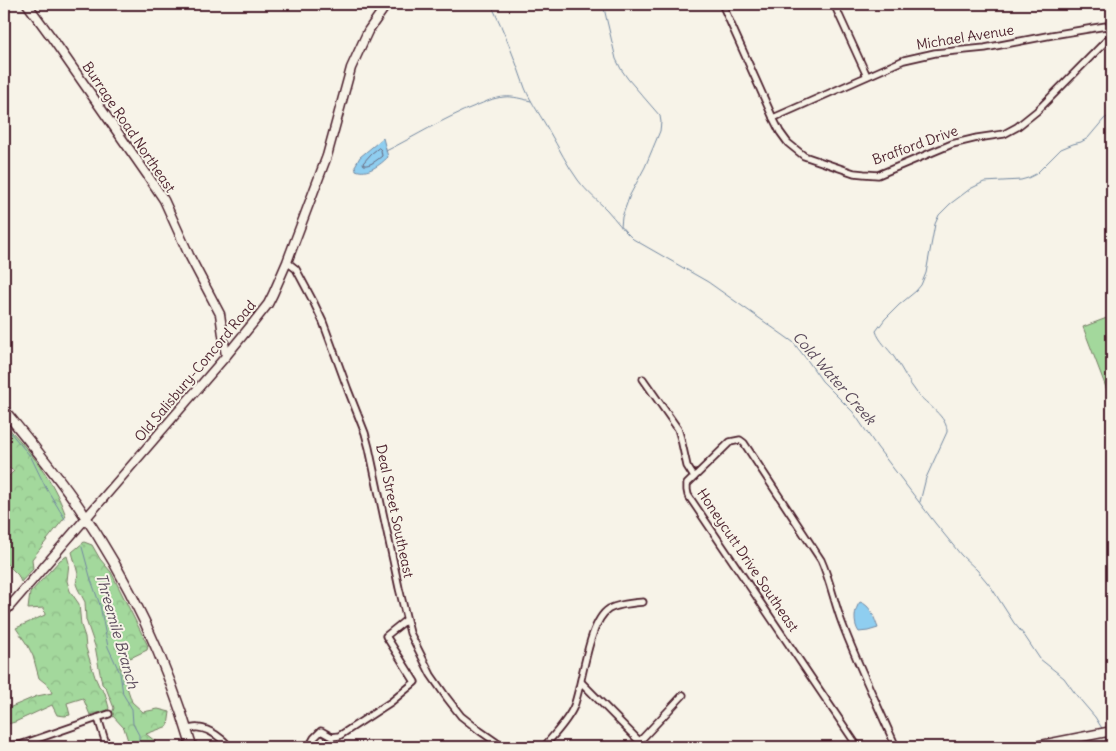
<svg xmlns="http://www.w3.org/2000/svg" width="1116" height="751" viewBox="0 0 1116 751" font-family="Delius,sans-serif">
  <defs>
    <pattern id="forest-crowns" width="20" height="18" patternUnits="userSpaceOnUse" patternTransform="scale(1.25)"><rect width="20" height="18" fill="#a3d89c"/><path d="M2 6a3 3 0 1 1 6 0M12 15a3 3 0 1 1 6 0" fill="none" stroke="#8eb987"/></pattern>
  </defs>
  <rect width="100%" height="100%" fill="#f7f3e8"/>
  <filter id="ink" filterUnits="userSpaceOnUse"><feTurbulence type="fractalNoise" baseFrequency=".02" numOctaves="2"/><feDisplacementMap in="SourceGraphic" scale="10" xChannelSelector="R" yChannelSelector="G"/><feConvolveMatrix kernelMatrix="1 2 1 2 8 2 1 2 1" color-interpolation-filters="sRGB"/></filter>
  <g filter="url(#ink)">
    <path fill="#a3d89c" stroke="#767c64" d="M1112,316V397L1110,398L1083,327Z"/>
    <g fill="url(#forest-crowns)" stroke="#767c64">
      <path d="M4,423C31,453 52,476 66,516L32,559L33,569L21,582L18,575L4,561V481L14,471L9,468L4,474Z"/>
      <path d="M84,542L92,545L100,559L111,572L148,646L147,650L122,662L120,666L132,702L143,712L158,709L170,712L168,726L146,734L155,741L158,747H130L124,728L112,715V713L114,708L106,688L102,684L95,646L86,620L85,602L78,589L76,584L78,574L72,552Z"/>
      <path d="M67,556L69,563L67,581L70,591L79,604L81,625L85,637L86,648L95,677L99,686L105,693L109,708L108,710L90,715L83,698L67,703L70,715L65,716L57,715L52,705L15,722L4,725V710L37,696L52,693L49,686L39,678L33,656L28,646L16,628L45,615L44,608L28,609L30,593L60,560Z"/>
    </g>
    <g fill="#8fcef0" stroke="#7388a1">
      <path d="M383,138L388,157C380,165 367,175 356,170L355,166L360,157Z"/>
      <path d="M860,602C871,605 874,618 878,628L868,631L859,632C853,624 854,609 860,602Z"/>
    </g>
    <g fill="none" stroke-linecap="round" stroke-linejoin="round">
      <path stroke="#66657a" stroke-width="1" d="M379,148L381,150L382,156C377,160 370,166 364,165L363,163L371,154Z"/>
      <g stroke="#7388a1" stroke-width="1">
        <path d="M491,4C504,31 515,59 525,88C531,103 542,117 549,131C559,148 567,165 578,180C587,192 597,200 607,210C616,220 623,230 633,239L708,282L793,342L808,361L822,381L853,412L877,447L935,523L961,555L977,570L991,587L1014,623L1024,635L1040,659L1064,678L1077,696L1095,717L1103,730"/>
        <path d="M603,4L616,59L621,69L628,79L660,116L661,122L660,131L645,167L630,195L622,217L621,227"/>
        <path d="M386,151C416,136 444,118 475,106C486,102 492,98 504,97C513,96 522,99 531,101"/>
        <path d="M4,427L9,431L31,457L45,486L65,519"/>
        <path d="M920,502L926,478L947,432C948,417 926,404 917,393C908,382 902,368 894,357C888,348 879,341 876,331L885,319L899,305L916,291L921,285L926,273L935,224L939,215L950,204L970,189L984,182L1021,180L1028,178L1036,174L1061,149L1073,144L1081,142L1088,138L1104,119L1112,114"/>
        <path d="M82,547L91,580L100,605L108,647L120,673L123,694L132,709L133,724L139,735V740L142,747"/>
        <path d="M1105,736L1108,747"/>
      </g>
      <g stroke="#4a1f2b" stroke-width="9">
        <g id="street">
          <path d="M722,4L773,118L780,132L788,143L804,156L854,173L864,174L878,175L952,144L977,138L1004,134L1017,127L1037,111L1112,35"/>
          <path d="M834,4L867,76"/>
          <path d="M773,118L904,60L935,53L985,48L1052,35L1112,25"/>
          <path d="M287,262L296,269L313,301L323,322L348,390L365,433L369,448L399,588L410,633L431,675L447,698L461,716L480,731L503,747"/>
          <path d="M643,379L678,429L681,439L687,466L694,477"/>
          <path d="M581,682L645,747"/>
          <path d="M98,718L107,747"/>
          <path d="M186,729C190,729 195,727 199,728C210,729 223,739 230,747"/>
          <path d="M639,742L683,695"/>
          <path d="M14,747L109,714"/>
          <path d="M309,747L314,738L321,731L332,737L339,736L391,702L415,682L386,636L406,620"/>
          <path d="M544,747C554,734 568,721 574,706C583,682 588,622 609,609C618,604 632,603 643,602"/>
          <path d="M858,747L688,495L687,490V484L730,442L740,440L744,443L821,560C830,580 834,602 842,623C858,665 878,706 896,747"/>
        </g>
      </g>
      <g stroke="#4a1f2b" stroke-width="11">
        <g id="secondary">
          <path d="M27,4L52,38L148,176L164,200L189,255L220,314L226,356"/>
          <path d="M4,613L226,356L253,323L268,304L273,294L287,262L327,156L351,68L368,31L387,4"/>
          <path d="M1031,747L1112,731"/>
        </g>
      </g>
      <g stroke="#4a1f2b" stroke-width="12">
        <path id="primary" d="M4,410C30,442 56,473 79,507C129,580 167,662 192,747"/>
      </g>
      <use href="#street" stroke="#f7f3e8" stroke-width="5.5"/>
      <use href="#secondary" stroke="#f7f3e8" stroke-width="8"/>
      <use href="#primary" stroke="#f7f3e8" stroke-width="9"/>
    </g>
  </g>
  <g text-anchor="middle" stroke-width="4" stroke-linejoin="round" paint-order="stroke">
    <g font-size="14" fill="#4a1f2b" stroke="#f7f3e8">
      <text transform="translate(965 37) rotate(-9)" y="5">Michael Avenue</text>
      <text transform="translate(129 127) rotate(56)" y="5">Burrage Road Northeast</text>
      <text transform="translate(915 145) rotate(-20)" y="5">Brafford Drive</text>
      <text transform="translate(195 371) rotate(-50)" y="5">Old Salisbury-Concord Road</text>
      <text transform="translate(395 511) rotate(78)" y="5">Deal Street Southeast</text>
      <text transform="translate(748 560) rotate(56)" y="5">Honeycutt Drive Southeast</text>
    </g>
    <g font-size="15" font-style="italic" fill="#5b4b5c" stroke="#f7f3e8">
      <text transform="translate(834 378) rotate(49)" y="5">Cold Water Creek</text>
      <text transform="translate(117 631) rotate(74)" y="5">Threemile Branch</text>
    </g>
  </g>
  <rect width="1116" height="751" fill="none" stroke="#f7f3e8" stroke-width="20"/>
  <rect x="10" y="10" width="1096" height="731" fill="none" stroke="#4a1f2b" stroke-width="2" filter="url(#ink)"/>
</svg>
